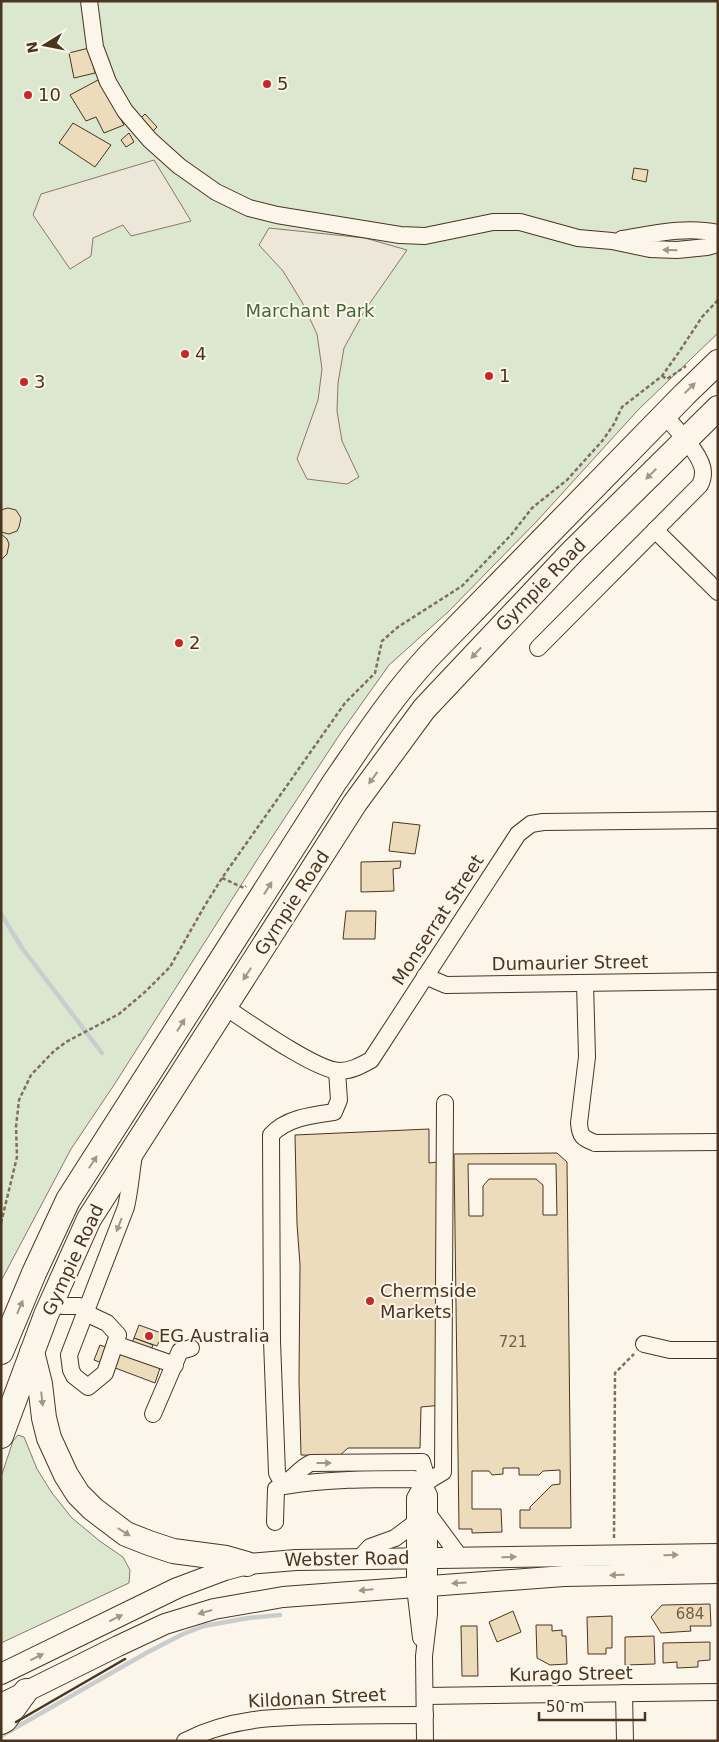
<svg xmlns="http://www.w3.org/2000/svg" width="719" height="1742" viewBox="0 0 719 1742" font-family="'DejaVu Sans',sans-serif">
  <rect width="100%" height="100%" fill="#fbf6e9"/>
  <g fill="#dce7d0" stroke="#887966">
    <path d="M1,1H718V333L639,409L537,521L448,612L389,665L340,734L257,860L114,1085L71,1149L1,1281Z"/>
    <path d="M18,1435L24,1437L37,1469L52,1493L72,1518L101,1542L123,1557L130,1570L129,1583L1,1643V1477L13,1441Z"/>
  </g>
  <g fill="#ede7d9" stroke="#887966">
    <path d="M154,160L191,221L131,236L123,225L93,238L91,256L70,269L33,215L41,194Z"/>
    <path d="M269,228L365,238L407,250L365,310L344,348L338,383L337,411L342,441L359,477L347,484L307,479L297,459L318,400L322,369L317,334L302,302L283,271L259,245Z"/>
  </g>
  <g fill="none" stroke-linecap="round" stroke-linejoin="round">
    <g stroke="#c9cecd" stroke-width="4.5">
      <path d="M1,914L22,948L102,1053"/>
      <path d="M1,1736L148,1652L183,1634L204,1626L248,1618L280,1615"/>
    </g>
  </g>
  <g fill="#ecdcbc" stroke="#4a3520" fill-rule="evenodd">
    <path d="M89,48L95,73L74,78L69,53Z"/>
    <path d="M98,80L124,125L104,133L96,117L86,121L70,95Z"/>
    <path d="M145,114L157,127L151,133L138,121Z"/>
    <path d="M73,123L111,145L95,167L59,143Z"/>
    <path d="M129,133L134,142L126,147L121,140Z"/>
    <path d="M634,168L648,170L646,182L632,179Z"/>
    <path d="M8,508L16,510L21,518L19,527L17,531L9,534L1,532V510Z"/>
    <path d="M1,534L7,539L9,544L7,554L1,560Z"/>
    <path d="M393,822L420,825L415,854L389,851Z"/>
    <path d="M401,861L400,868L393,869L394,891L361,892V862Z"/>
    <path d="M346,911H376L375,939H343Z"/>
    <path d="M429,1129V1163L437,1162L442,1405L421,1407L420,1448H348L339,1456L301,1455L299,1381L300,1265L297,1224L295,1135Z"/>
    <path d="M557,1153L567,1162L571,1528H520V1510H530V1507L552,1485L560,1484V1470L543,1471L539,1475H519V1468H503V1474L492,1475L489,1471H472V1509H501L502,1532L472,1533V1529H459L454,1154ZM468,1164H556L557,1215H543V1185L536,1179H489L483,1186V1216H469Z"/>
    <path d="M139,1325L164,1334L162,1341L160,1340L157,1346L134,1338Z"/>
    <path d="M134,1338L153,1345L146,1363L160,1368L155,1383L94,1360L100,1345L127,1355Z"/>
    <path d="M710,1604L711,1626H690L691,1631L661,1633L651,1617L662,1605Z"/>
    <path d="M513,1611L521,1632L497,1642L489,1622Z"/>
    <path d="M612,1616V1648H606V1654H588L587,1617Z"/>
    <path d="M536,1625H552V1631L562,1630V1636H566L567,1664L550,1665L537,1658Z"/>
    <path d="M461,1626H477L478,1676H462Z"/>
    <path d="M654,1636L655,1664L625,1665V1637Z"/>
    <path d="M710,1642V1660L698,1661V1667L677,1668V1662L663,1663V1643Z"/>
  </g>
  <g fill="none" stroke-linecap="round" stroke-linejoin="round">
    <g stroke="#4a3520" stroke-width="18">
      <g id="minor">
        <path d="M89,1L95,47L108,82L125,111L150,140L179,166L216,192L249,208L277,215L400,235L425,236L493,222H520L578,238L612,241L650,249L677,250L707,247L718,244"/>
        <path d="M622,239C653,234 686,226 718,233"/>
        <path d="M655,530L718,592"/>
        <path d="M538,648L700,485C702,481 703,477 703,473C704,456 675,428 664,415"/>
        <path d="M425,976L446,985L718,981"/>
        <path d="M585,983L587,1057L579,1123C580,1137 583,1138 595,1143L718,1142"/>
        <path d="M225,1007C248,1022 315,1070 339,1071C351,1071 360,1066 371,1060L518,834L531,824L543,822L718,820"/>
        <path d="M337,1071L339,1100L334,1112C312,1115 286,1118 271,1135L272,1341L277,1473L284,1486C327,1479 370,1479 414,1479L423,1484L429,1495V1614L424,1656L425,1741"/>
        <path d="M52,1302L63,1306H80L92,1316L107,1323L118,1335L105,1373L88,1387L74,1376L71,1370L69,1355L126,1207C130,1190 131,1173 134,1155"/>
        <path d="M115,1344L175,1365"/>
        <path d="M644,1344L670,1350H718"/>
        <path d="M153,1414L180,1351L191,1348"/>
        <path d="M429,1515L460,1557"/>
        <path d="M275,1522L276,1489C290,1484 297,1469 311,1463L422,1462L425,1472L430,1480"/>
        <path d="M359,1559L370,1547L395,1538L415,1523"/>
        <path d="M421,1638L415,1587V1498L423,1484L443,1472L445,1103"/>
        <path d="M624,1693L625,1741"/>
        <path d="M425,1696L718,1692"/>
        <path d="M185,1741C232,1717 277,1717 328,1716C360,1715 393,1715 425,1715"/>
      </g>
    </g>
    <g stroke="#4a3520" stroke-width="22">
      <g id="major">
        <path d="M1,1674L177,1588L225,1570L247,1564L296,1560L718,1554"/>
        <path d="M1,1704L118,1646L165,1624L214,1609L283,1597L564,1576L718,1573"/>
      </g>
    </g>
    <g stroke="#4a3520" stroke-width="26">
      <g id="highway">
        <path d="M1,1352L34,1273L68,1200L334,783C365,738 392,696 429,656L685,394L718,362"/>
        <path d="M32,1352L40,1384L44,1418L49,1438L66,1475L78,1494L93,1509L126,1534L149,1543L173,1551L226,1558L247,1564"/>
        <path d="M1,1436L46,1315L89,1219L355,803L424,709L572,552L718,408"/>
        <path d="M1,1722L5,1720L26,1691"/>
      </g>
    </g>
    <g stroke="#7f6f5c" stroke-width="2.5" stroke-dasharray="4 2.5" stroke-linecap="butt">
      <path d="M662,376L667,379L686,366"/>
      <path d="M222,878L244,888L246,886"/>
      <path d="M1,1223L17,1157L16,1127L19,1100L31,1075L54,1051L66,1042L119,1014L145,992L170,967L204,907L222,878L345,703L375,673L382,641L398,627L462,586L511,535L532,508L567,480L603,440L614,424L622,407L662,376L679,352L702,317L718,300"/>
      <path d="M614,1538L615,1373L634,1354"/>
    </g>
    <use href="#minor" stroke="#fbf6e9" stroke-width="16"/>
    <use href="#major" stroke="#fbf6e9" stroke-width="20"/>
    <use href="#highway" stroke="#fbf6e9" stroke-width="24"/>
    <path stroke="#4a3520" stroke-width="2.5" d="M16,1722L125,1659"/>
  </g>
  <defs><path id="oneway-solid" d="M-6-.8H1V-3.2L6.5 0L1 3.2V.8H-6Z" transform="scale(1.25)"/></defs>
  <g fill="#a29684">
    <use href="#oneway-solid" transform="translate(670 250) rotate(-178)"/>
    <use href="#oneway-solid" transform="translate(690 388) rotate(-44)"/>
    <use href="#oneway-solid" transform="translate(651 474) rotate(135)"/>
    <use href="#oneway-solid" transform="translate(476 653) rotate(133)"/>
    <use href="#oneway-solid" transform="translate(373 778) rotate(126)"/>
    <use href="#oneway-solid" transform="translate(268 888) rotate(-58)"/>
    <use href="#oneway-solid" transform="translate(247 974) rotate(123)"/>
    <use href="#oneway-solid" transform="translate(181 1025) rotate(-58)"/>
    <use href="#oneway-solid" transform="translate(93 1162) rotate(-57)"/>
    <use href="#oneway-solid" transform="translate(119 1225) rotate(111)"/>
    <use href="#oneway-solid" transform="translate(20 1307) rotate(-67)"/>
    <use href="#oneway-solid" transform="translate(42 1399) rotate(84)"/>
    <use href="#oneway-solid" transform="translate(324 1463)"/>
    <use href="#oneway-solid" transform="translate(124 1532) rotate(32)"/>
    <use href="#oneway-solid" transform="translate(671 1555) rotate(-1)"/>
    <use href="#oneway-solid" transform="translate(509 1557) rotate(-1)"/>
    <use href="#oneway-solid" transform="translate(617 1575) rotate(179)"/>
    <use href="#oneway-solid" transform="translate(459 1583) rotate(176)"/>
    <use href="#oneway-solid" transform="translate(366 1590) rotate(175)"/>
    <use href="#oneway-solid" transform="translate(205 1612) rotate(164)"/>
    <use href="#oneway-solid" transform="translate(116 1618) rotate(-26)"/>
    <use href="#oneway-solid" transform="translate(37 1657) rotate(-26)"/>
  </g>
  <g fill="#c62828" stroke="#fbf6e9" stroke-width="2">
    <circle cx="267" cy="84" r="5"/>
    <circle cx="28" cy="95" r="5"/>
    <circle cx="185" cy="354" r="5"/>
    <circle cx="489" cy="376" r="5"/>
    <circle cx="24" cy="382" r="5"/>
    <circle cx="179" cy="643" r="5"/>
    <circle cx="370" cy="1301" r="5"/>
    <circle cx="149" cy="1336" r="5"/>
  </g>
  <g text-anchor="middle" stroke-width="4" stroke-linejoin="round" paint-order="stroke">
    <g font-size="15" fill="#725f47">
      <text x="513" y="1347">721</text>
      <text x="690" y="1619">684</text>
    </g>
    <g font-size="18" fill="#4a3520" stroke="#fbf6e9" text-anchor="start">
      <text x="277" y="90">5</text>
      <text x="38" y="101">10</text>
      <text x="195" y="360">4</text>
      <text x="499" y="382">1</text>
      <text x="34" y="388">3</text>
      <text x="189" y="649">2</text>
      <text x="380" y="1297">Chermside<tspan x="380" dy="21">Markets</tspan></text>
      <text x="159" y="1342">EG Australia</text>
    </g>
    <g font-size="18" fill="#436837" stroke="#fbf6e9">
      <text x="310" y="317">Marchant Park</text>
    </g>
    <g font-size="18" fill="#4a3520" stroke="#fbf6e9">
      <text transform="translate(541 585) rotate(-46)" y="6">Gympie Road</text>
      <text transform="translate(292 903) rotate(-57)" y="6">Gympie Road</text>
      <text transform="translate(438 920) rotate(-57)" y="6">Monserrat Street</text>
      <text transform="translate(570 963) rotate(-1)" y="6">Dumaurier Street</text>
      <text transform="translate(73 1260) rotate(-65)" y="6">Gympie Road</text>
      <text transform="translate(347 1559) rotate(-1)" y="6">Webster Road</text>
      <text transform="translate(571 1674) rotate(-1)" y="6">Kurago Street</text>
      <text transform="translate(317 1698) rotate(-3)" y="6">Kildonan Street</text>
    </g>
  </g>
  <rect width="719" height="1742" fill="none" stroke="#4a3520" stroke-width="5"/>
  <g transform="translate(45 45) rotate(260)" stroke="#fbf6e9" stroke-width="4" paint-order="stroke">
  <path d="M0-4L9 19L0 12L-9 19Z" fill="#4a3520"/>
  <text y="-8" font-size="14" font-weight="bold" text-anchor="middle" fill="#4a3520">N</text>
  </g>
  <path d="M539 1712v8h106v-8" fill="none" stroke="#4a3520" stroke-width="2.5"/>
  <text x="546" y="1712" font-size="15" fill="#4a3520" stroke="#fbf6e9" stroke-width="4" paint-order="stroke">50 m</text>
</svg>
